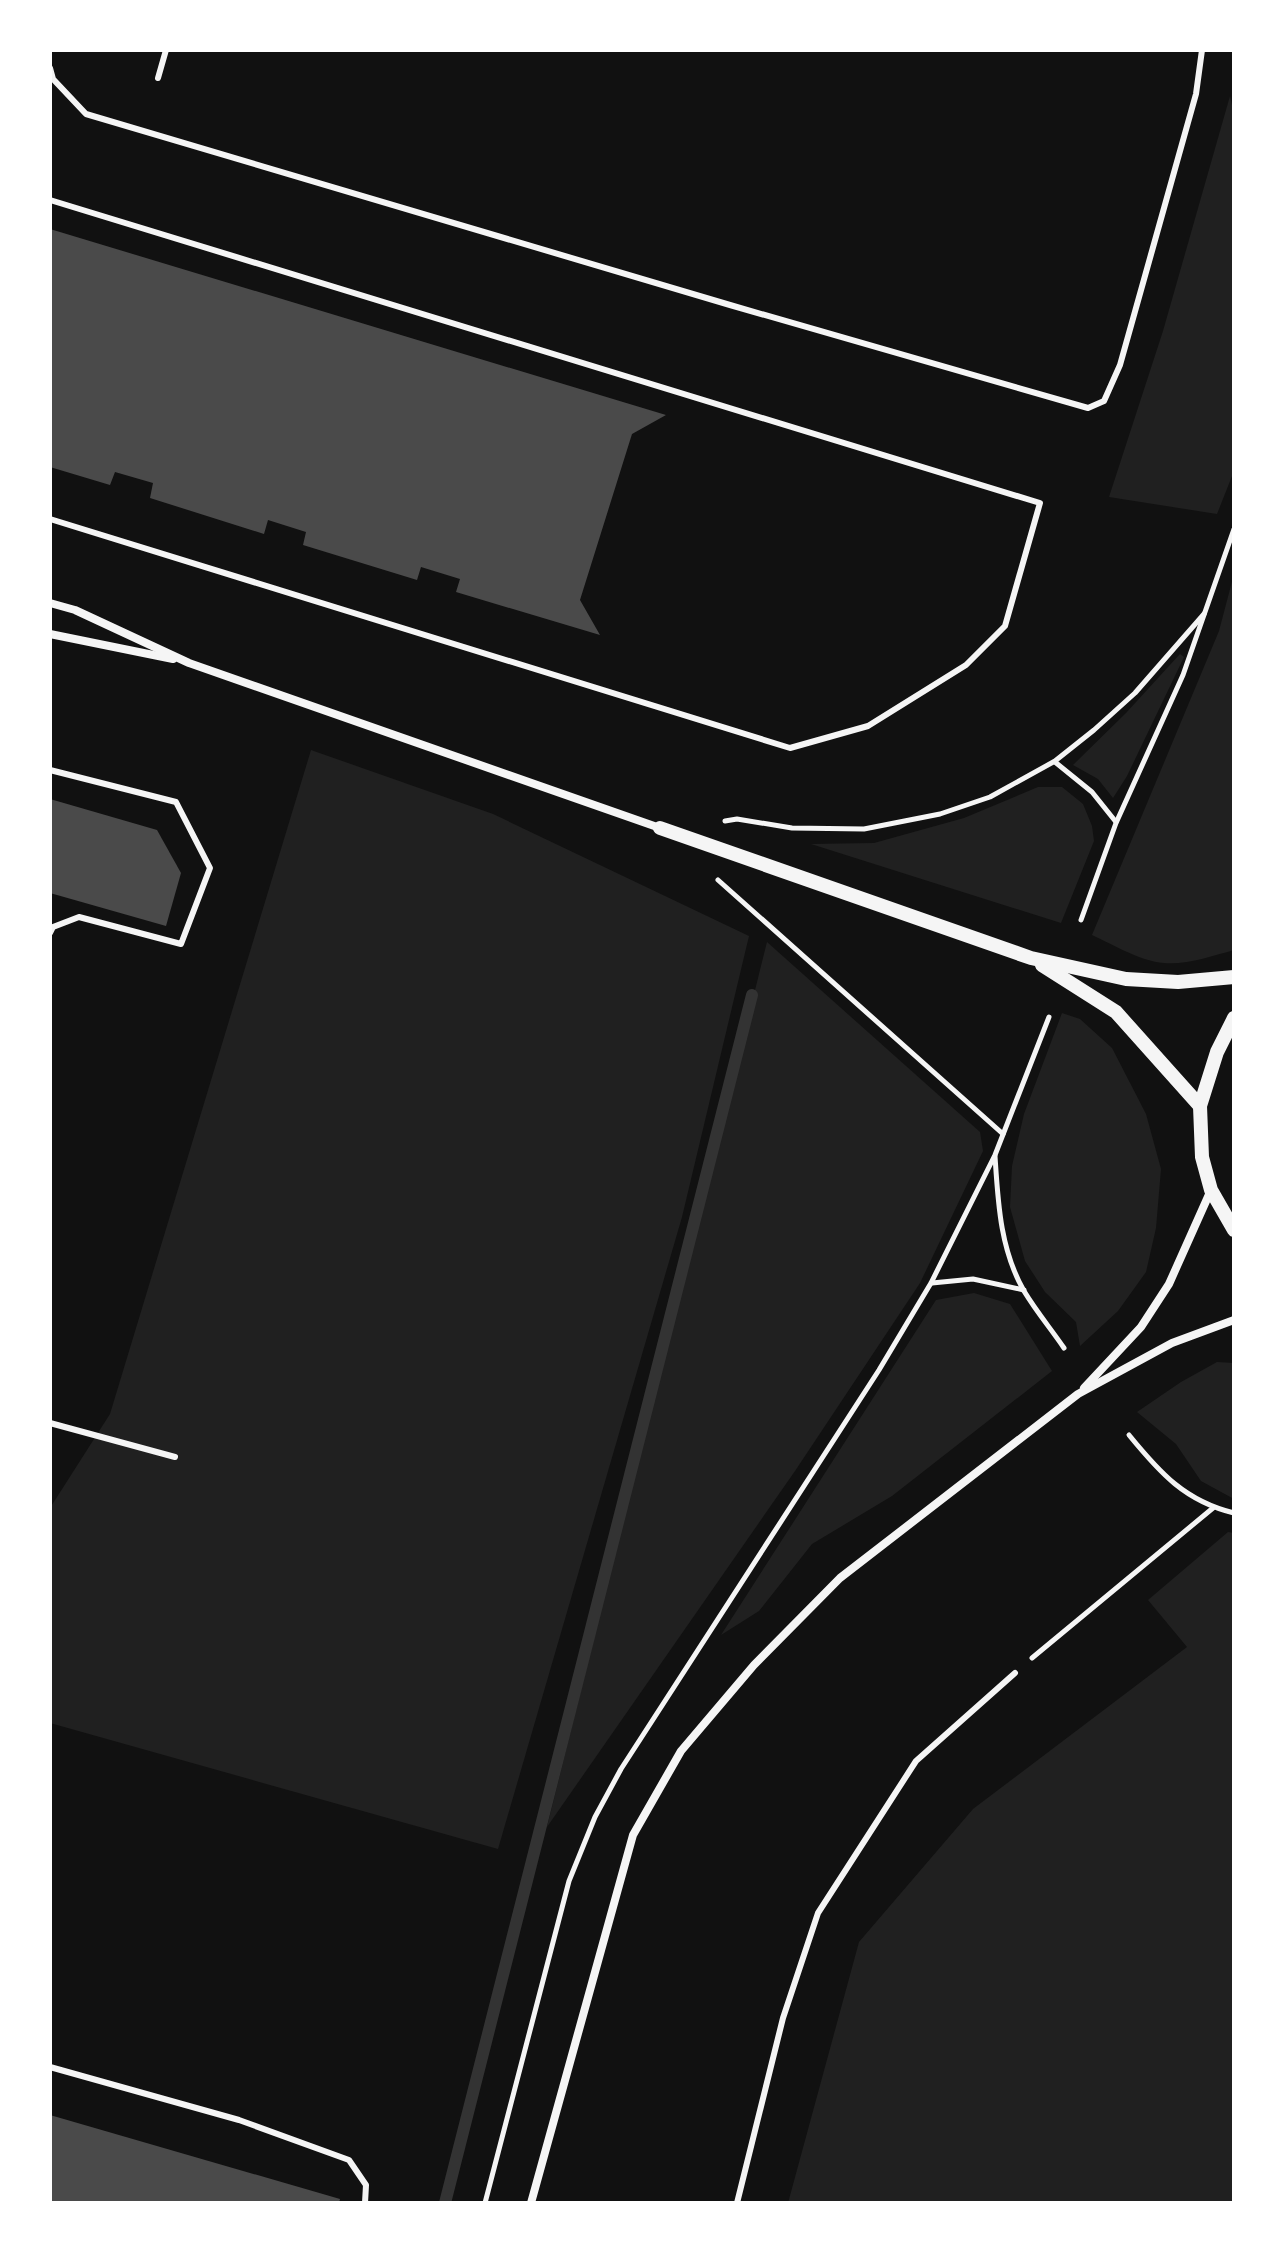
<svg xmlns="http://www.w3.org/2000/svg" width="1284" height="2253" viewBox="0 0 1284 2253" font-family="'Titillium Web',sans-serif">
  <rect width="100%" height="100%" fill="#111"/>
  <g fill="#202020">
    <path d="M1230,96L1234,114V471L1217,514L1109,497L1163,331Z"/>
    <path d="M1234,574V950C1212,956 1187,965 1164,963C1140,961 1114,945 1092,935L1219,631Z"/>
    <path d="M1180,654L1184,657L1127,776L1113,798L1098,779L1073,765L1126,713Z"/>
    <path d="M311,750L493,814L749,936L682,1217L498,1849L50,1723V1508L110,1414Z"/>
    <path d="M1038,787H1062L1083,804L1092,826L1094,841L1061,923L811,844L874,843L964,818Z"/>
    <path d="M767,942L980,1132L983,1151L920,1283L795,1471L547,1827Z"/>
    <path d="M1062,1013L1080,1019L1112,1048L1146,1114L1161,1169L1156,1228L1146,1272L1118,1311L1080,1346L1076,1322L1045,1292L1025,1261L1010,1207L1012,1166L1024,1114Z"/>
    <path d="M974,1293L1010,1304L1052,1371L892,1496L812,1544L759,1611L721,1635L936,1300Z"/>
    <path d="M1217,1362L1234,1363V1499L1201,1481L1176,1444L1137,1412L1181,1382Z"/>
    <path d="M1228,1532L1234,1533V2203H788L859,1942L973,1809L1187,1647L1148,1600Z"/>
  </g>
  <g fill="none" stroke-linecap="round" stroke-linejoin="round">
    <path stroke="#333" stroke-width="12" d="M445,2203L752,995"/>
  </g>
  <g fill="#4a4a4a">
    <path d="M50,229L666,415L632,434L580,600L600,635L456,592L460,579L421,567L417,580L303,545L306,532L268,520L264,534L150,498L153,483L115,472L110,485L50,467Z"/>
    <path d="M50,799L157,830L181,873L166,926L50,893Z"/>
    <path d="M50,2115L340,2199L339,2203H50Z"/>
  </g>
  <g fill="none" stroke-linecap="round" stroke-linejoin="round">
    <g stroke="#f5f5f5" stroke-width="5">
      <path d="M1055,762L1092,792L1116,822"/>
      <path d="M725,821L737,819L792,828L864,829L940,814L990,797L1055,761L1094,730L1135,693L1204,614"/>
      <path d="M718,880L1003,1134"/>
      <path d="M1081,920L1116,823L1183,675L1234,529"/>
      <path d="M995,1156C998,1202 1000,1249 1024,1291C1036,1311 1051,1329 1064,1348"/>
      <path d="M932,1283L973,1279L1024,1290"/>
      <path d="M1129,1435C1160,1473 1185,1501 1234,1513"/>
      <path d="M1032,1658L1213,1508"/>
      <path d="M485,2203L569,1881L595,1817L621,1769L879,1370L931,1283L995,1155L1049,1017"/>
    </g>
    <g stroke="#f5f5f5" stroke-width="6">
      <path d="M50,68L53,79L86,114L730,305L1088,408L1104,401L1120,365L1196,94L1202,50"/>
      <path d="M158,78L166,50"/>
      <path d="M50,200L1040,503L1005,626L966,665L868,726L790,748L50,519"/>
      <path d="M50,770L176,802L210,868L181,944L79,917L53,927L50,933"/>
      <path d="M50,1423L175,1457"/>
      <path d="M50,2067L239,2120L349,2160L366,2185L365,2203"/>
      <path d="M737,2203L783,2018L818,1913L916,1761L1015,1673"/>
    </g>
    <g stroke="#f5f5f5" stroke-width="8">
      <path d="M50,603L75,610L189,663L660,828"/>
      <path d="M50,634L173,659"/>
      <path d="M1084,1388L1141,1327L1169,1284L1211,1190"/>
      <path d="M531,2203L633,1835L681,1751L754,1665L840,1578L1078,1394L1172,1343L1234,1320"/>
    </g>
    <g stroke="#f5f5f5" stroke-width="14">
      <path d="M660,828L1031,958L1126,979L1178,982L1234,977"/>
      <path d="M1042,965L1116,1012L1200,1106"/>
      <path d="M1234,1018L1217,1052L1200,1106L1202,1157L1211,1190L1234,1230"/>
    </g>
  </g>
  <rect width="1284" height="2253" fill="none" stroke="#ffffff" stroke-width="104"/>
</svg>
